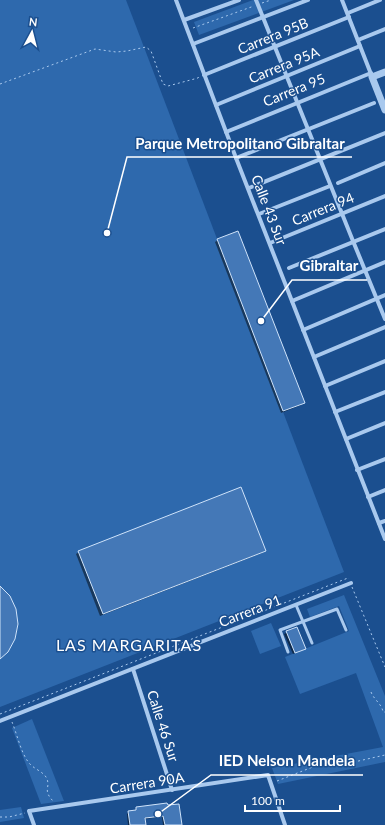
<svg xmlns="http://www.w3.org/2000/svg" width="385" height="825" viewBox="0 0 385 825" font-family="Lato,sans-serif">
  <rect width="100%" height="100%" fill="#1b4f8f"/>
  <g fill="#2e69ad">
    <path d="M0,0H126L344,572L0,707Z"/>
    <path d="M253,0H294L199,35L194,22Z"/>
    <path d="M344,595L385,696V762L278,784L272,768L383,747L356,673L300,694L285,657L349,631L339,606L310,617L307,609Z"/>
    <path d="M271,623L281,646L260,654L251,631Z"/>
    <path d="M32,719L64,801L41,804L12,728Z"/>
    <path d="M21,807L24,818L0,822V810Z"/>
  </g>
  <g fill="#0007">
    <path d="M218,240L303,402L301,405L281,413L215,242Z"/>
    <path d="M265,551L262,553L100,616L76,554L79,552Z"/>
    <path d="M296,628L305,648L293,654L284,634Z"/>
    <path d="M166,804L181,825H163L162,817L144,819L145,825H128L127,814L129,812H135L136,808Z"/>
  </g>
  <g fill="#4478b7" stroke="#cfe3fa">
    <path d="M238,231L305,403L283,411L217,239Z"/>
    <path d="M241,487L266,551L103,614L78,551Z"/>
    <path d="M0,586L10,596L16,609L18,624L15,639L8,652L0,659Z"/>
    <path d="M297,627L306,649L295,653L286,631Z"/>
    <path d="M167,803L168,805L179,804L182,825H165L163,816L145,818L146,825H130L128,811L136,810V807Z"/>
  </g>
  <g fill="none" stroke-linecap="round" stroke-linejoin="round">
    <g stroke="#a9c9ee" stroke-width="1" stroke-dasharray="2 3" stroke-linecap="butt">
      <path d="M262,3L271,0"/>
      <path d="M193,28L254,6"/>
      <path d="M0,84L95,49L116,52L127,51L146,47L151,51L163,84L168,86L198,78L199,76"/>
      <path d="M352,587L385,667"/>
      <path d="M371,692C374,700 382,704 383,712H385"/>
      <path d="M0,714L348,578L349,579"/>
      <path d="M12,722C17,734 21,753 29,763C34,769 42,771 46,777C52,788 41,789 54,802"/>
      <path d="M277,781L328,761L354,762L385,755"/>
      <path d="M0,817H9L25,813"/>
    </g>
    <g stroke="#a9c9ee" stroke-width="3">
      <path d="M296,605L312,643"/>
      <path d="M288,652L280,630L337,609L346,630"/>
    </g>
    <g stroke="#a9c9ee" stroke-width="4">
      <path d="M176,0L236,158L385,539"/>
      <path d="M256,0L353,241L385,319"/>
      <path d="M342,0L371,74"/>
      <path d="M348,13L380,0"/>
      <path d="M184,20L239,0"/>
      <path d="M358,40L385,29"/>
      <path d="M193,44L308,0"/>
      <path d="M204,75L349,17"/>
      <path d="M216,105L360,46"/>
      <path d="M226,132L371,73"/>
      <path d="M236,158L374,103"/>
      <path d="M338,183L385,163"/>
      <path d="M249,188L385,133"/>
      <path d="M259,214L330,186"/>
      <path d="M270,243L385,196"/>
      <path d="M289,268L385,229"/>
      <path d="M292,301L385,262"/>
      <path d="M303,330L385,295"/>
      <path d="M314,357L385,327"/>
      <path d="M325,386L385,361"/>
      <path d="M335,412L385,392"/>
      <path d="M346,439L385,423"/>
      <path d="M357,470L385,459"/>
      <path d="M368,497L385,490"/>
      <path d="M379,523L385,521"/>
      <path d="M133,669L172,790"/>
      <path d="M0,721L351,583"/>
      <path d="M34,825L29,811L268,775L285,825"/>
    </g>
    <path stroke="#a9c9ee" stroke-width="7" d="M385,72L372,77L385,110"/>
  </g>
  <g text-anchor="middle" stroke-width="3" stroke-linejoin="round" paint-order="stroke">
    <g font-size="14" fill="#fff" stroke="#1b4f8f">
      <text transform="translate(273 36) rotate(-22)" y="5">Carrera 95B</text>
      <text transform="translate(284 65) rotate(-22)" y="5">Carrera 95A</text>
      <text transform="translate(294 90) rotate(-22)" y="5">Carrera 95</text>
      <text transform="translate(323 209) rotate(-22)" y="5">Carrera 94</text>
      <text transform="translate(269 210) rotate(69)" y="5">Calle 43 Sur</text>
      <text transform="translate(250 611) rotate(-21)" y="5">Carrera 91</text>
      <text transform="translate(163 726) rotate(72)" y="5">Calle 46 Sur</text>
      <text transform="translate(147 783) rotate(-9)" y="5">Carrera 90A</text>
    </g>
    <g font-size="16" letter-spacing="1" fill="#fff" stroke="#1b4f8f">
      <text x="129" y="651">LAS MARGARITAS</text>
    </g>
  </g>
  <path fill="none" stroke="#fff" stroke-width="1.5" d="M107 233L127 157H352M261 321L292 280H367M158 814L211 775H363"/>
  <g fill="#fff" stroke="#1b4f8f" stroke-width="1.5">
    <circle cx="107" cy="233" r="4"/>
    <circle cx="261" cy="321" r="4"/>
    <circle cx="158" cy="814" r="4"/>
  </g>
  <g font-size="15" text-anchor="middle" font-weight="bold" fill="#fff" stroke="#1b4f8f" stroke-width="3" stroke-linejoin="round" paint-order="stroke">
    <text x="240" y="149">Parque Metropolitano Gibraltar</text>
    <text x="329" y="271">Gibraltar</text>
    <text x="287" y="766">IED Nelson Mandela</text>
  </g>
  <g transform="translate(32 32) rotate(7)" stroke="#1b4f8f" stroke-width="3" paint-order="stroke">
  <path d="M0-3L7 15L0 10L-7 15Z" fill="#ffffff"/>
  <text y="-6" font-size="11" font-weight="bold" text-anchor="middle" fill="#ffffff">N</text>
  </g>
  <path d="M245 805v6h95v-6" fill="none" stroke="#ffffff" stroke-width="2"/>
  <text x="251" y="805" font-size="12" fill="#ffffff" stroke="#1b4f8f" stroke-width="3" paint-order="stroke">100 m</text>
</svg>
